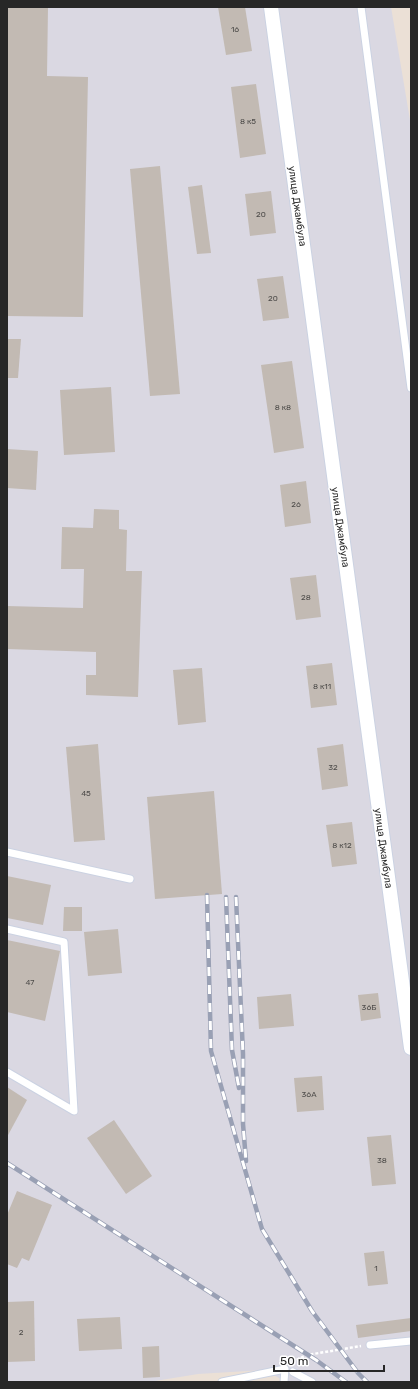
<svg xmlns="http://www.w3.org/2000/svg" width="418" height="1389" viewBox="0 0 418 1389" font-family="Rubik,sans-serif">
  <rect width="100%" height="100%" fill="#ebe0d6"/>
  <path fill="#dad8e2" d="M7,7H391L411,126V1382H286L265,1370L198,1374L149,1382H7Z"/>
  <g fill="#c2bab3">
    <path d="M7,7H48L47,76L88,77L83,317L7,316Z"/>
    <path d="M218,7H245L252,51L226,55Z"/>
    <path d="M256,84L266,154L240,158L231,87Z"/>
    <path d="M160,166L180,394L150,396L130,169Z"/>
    <path d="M202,185L211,253L197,254L188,187Z"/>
    <path d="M271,191L276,233L250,236L245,194Z"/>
    <path d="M283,276L289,318L263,321L257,279Z"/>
    <path d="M7,339H21L18,378H7Z"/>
    <path d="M292,361L304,448L274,453L261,365Z"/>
    <path d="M111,387L115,452L64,455L60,390Z"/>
    <path d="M7,449L38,451L36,490L7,488Z"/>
    <path d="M306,481L311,523L285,527L280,485Z"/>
    <path d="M94,509L119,510V529L127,530L126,571H142L138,697L86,695V675H96V652L7,649V606L83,608L84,569H61L62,527L93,528Z"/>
    <path d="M316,575L321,617L296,620L290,578Z"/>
    <path d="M332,663L337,705L311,708L306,666Z"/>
    <path d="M202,668L206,722L178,725L173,670Z"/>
    <path d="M98,744L105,840L74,842L66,747Z"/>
    <path d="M343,744L348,786L322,790L317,748Z"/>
    <path d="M214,791L222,894L155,899L147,797Z"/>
    <path d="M352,822L357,864L332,867L326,825Z"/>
    <path d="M7,876L51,885L43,925L7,918Z"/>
    <path d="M64,907H82V931H63Z"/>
    <path d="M118,929L122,973L88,976L84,932Z"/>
    <path d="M7,940L60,951L45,1021L7,1012Z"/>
    <path d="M378,993L381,1018L361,1021L358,995Z"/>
    <path d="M291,994L294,1026L259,1029L257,997Z"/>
    <path d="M322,1076L324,1110L297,1112L294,1078Z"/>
    <path d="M7,1087L27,1100L7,1137Z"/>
    <path d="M114,1120L152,1176L126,1194L87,1138Z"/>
    <path d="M391,1135L396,1184L372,1186L367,1137Z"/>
    <path d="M17,1191L52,1205L29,1261L22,1258L17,1268L7,1264V1215Z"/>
    <path d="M384,1251L388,1284L368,1286L364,1253Z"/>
    <path d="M34,1301L35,1361L7,1362V1302Z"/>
    <path d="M120,1317L122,1349L79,1351L77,1319Z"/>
    <path d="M411,1318V1331L358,1338L356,1325Z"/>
    <path d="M159,1346L160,1377L143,1378L142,1347Z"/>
  </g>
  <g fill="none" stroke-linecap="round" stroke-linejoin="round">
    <g stroke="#cbd2e2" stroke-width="9">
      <g id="lane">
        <path d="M361,7L411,388"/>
        <path d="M7,852L130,879"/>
        <path d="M7,929L64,942L74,1111L7,1072"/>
        <path d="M370,1345L411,1341"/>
        <path d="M293,1372L312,1382"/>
        <path d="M222,1382L285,1369L284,1382"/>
      </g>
    </g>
    <g stroke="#cbd2e2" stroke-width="16">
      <path id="street" d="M271,7L411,1048"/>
    </g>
    <path stroke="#fff" stroke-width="2.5" stroke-dasharray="3 2" stroke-linecap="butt" d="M292,1362L307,1355L361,1346"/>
    <use href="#lane" stroke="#fff" stroke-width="7"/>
    <use href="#street" stroke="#fff" stroke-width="14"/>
    <g stroke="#99a0b4" stroke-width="4.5">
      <g id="rail">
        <path d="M207,895L211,1051L262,1229L312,1311L358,1373L367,1382"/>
        <path d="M226,897L232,1050L239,1088"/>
        <path d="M236,897L243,1054V1124L246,1161"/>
        <path d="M7,1163L316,1360L346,1382"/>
      </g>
    </g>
    <use href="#rail" stroke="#fff" stroke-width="3" stroke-dasharray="9" stroke-linecap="butt"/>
  </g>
  <g text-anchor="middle" stroke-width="3" stroke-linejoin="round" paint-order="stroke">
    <g font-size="8" fill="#4e4c4a">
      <text x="235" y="32">16</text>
      <text x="248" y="124">8 к5</text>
      <text x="261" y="217">20</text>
      <text x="273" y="301">20</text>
      <text x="283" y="410">8 к8</text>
      <text x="296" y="507">26</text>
      <text x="306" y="600">28</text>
      <text x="322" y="689">8 к11</text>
      <text x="333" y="770">32</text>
      <text x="86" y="796">45</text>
      <text x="342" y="848">8 к12</text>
      <text x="30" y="985">47</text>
      <text x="369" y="1010">36Б</text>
      <text x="309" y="1097">36А</text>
      <text x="382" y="1163">38</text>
      <text x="376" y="1271">1</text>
      <text x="21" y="1335">2</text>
    </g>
    <g font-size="10" fill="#272727" stroke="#fff">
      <text transform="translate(298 206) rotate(82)" y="4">улица Джамбула</text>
      <text transform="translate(341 527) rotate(82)" y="4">улица Джамбула</text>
      <text transform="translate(384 848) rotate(82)" y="4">улица Джамбула</text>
    </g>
  </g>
  <rect width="418" height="1389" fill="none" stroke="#272727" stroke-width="16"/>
  <path d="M274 1365v6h110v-6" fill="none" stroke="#272727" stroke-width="2"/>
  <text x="280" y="1365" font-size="12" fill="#272727" stroke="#ffffff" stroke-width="3" paint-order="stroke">50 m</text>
</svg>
